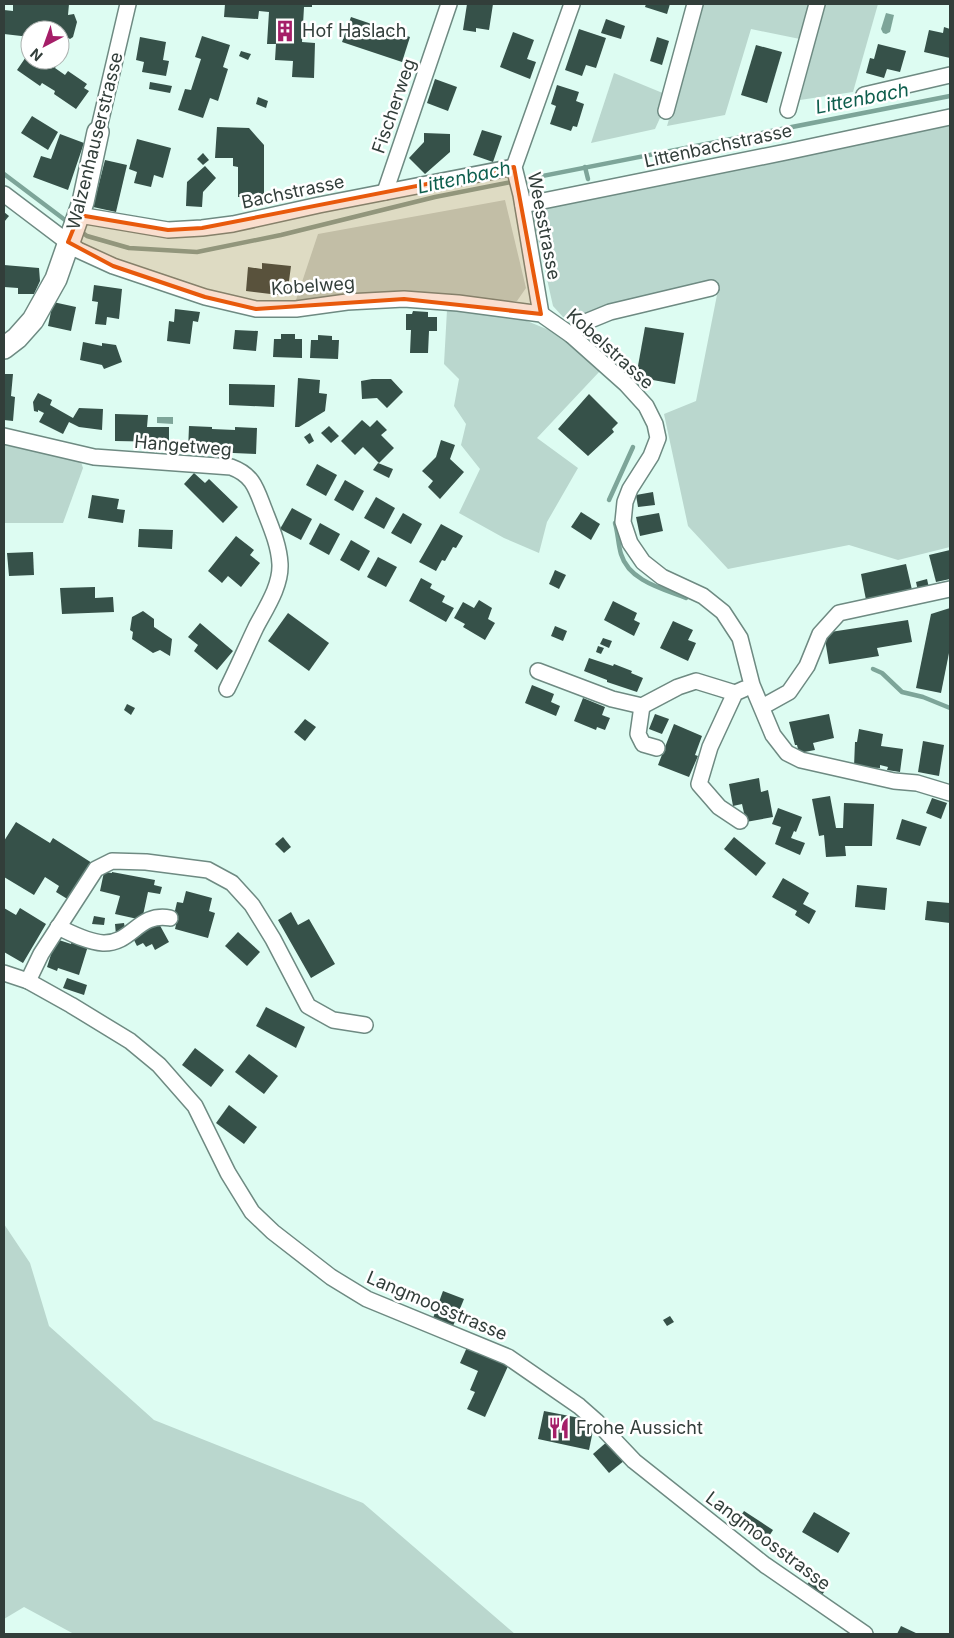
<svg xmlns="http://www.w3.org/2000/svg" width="954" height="1638" viewBox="0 0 954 1638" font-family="Inter,sans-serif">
  <rect width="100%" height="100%" fill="#ddfcf2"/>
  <g fill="#bad7ce">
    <path d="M703,4H811L800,39L751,29L725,115L667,126Z"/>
    <path d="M825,4H878L853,92L800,100Z"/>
    <path d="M614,73L670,96L655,129L591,143Z"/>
    <path d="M950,124V547L898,560L849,545L728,569L688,526L664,414L696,401L717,295L711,283L583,316L563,317L553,306L534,221L542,206Z"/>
    <path d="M505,200L526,288L517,301H485L398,292L296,300L318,234Z"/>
    <path d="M447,310L522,319L554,332L600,371L537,438L578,468L547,522L539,553L504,538L459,513L480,469L461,445L466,424L454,406L459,379L444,364Z"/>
    <path d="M4,443L73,457L81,462L83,468L63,523H4Z"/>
    <path d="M4,1224L30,1263L49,1326L154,1420L363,1503L515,1634H74L24,1607L4,1619Z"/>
  </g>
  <g fill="#7da599">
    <path d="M886,13L894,15L890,32L886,34L883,33L881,29Z"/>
    <path d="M157,417H173V424L157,423Z"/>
  </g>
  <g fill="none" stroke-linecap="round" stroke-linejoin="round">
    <g stroke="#7da599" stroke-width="4.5">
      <path d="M585,167L588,179"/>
      <path d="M4,174L69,223"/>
      <path d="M79,230L87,236L129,248L197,252L281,235L435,197L950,96"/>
      <path d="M609,500L633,447"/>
      <path d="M615,523C618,533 618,544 621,554C629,581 663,589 686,598"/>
      <path d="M873,669L882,673L902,692L923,697L950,708"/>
    </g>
  </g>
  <g fill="#365149">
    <path d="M13,4H69L68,15L74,14L77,22L73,37L70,39L63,35L62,39H60V30H30V37L4,34V10L13,11Z"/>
    <path d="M225,4H312V7H304L302,42L315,43L314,78L292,77L293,61L275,60L276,44H267L269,12L259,11L258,19L224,17Z"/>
    <path d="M467,4H493L489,30L476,28V32L463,30Z"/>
    <path d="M646,4H670L667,14L645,7Z"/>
    <path d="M351,17L410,37L402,62L342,42Z"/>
    <path d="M606,19L625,26L621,39L601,33Z"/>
    <path d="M944,27L950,29V58L924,52L929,30L943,33Z"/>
    <path d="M579,29L606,38L596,68L586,65L582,76L565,70Z"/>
    <path d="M513,32L534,40L527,59L536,62L530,79L500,67Z"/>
    <path d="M202,36L230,45L223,67L228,69L218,101L210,98L203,118L178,110L185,89L191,90L201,59L195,57Z"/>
    <path d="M140,37L166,42L163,60L169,61L166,76L142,72L144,62L136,60Z"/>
    <path d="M657,37L669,41L662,65L650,61Z"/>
    <path d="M878,44L906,51L900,72L887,69L884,78L866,73L870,58L874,59Z"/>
    <path d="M756,45L782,52L767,103L741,95Z"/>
    <path d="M30,51V60H55L58,63L55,68L65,75L68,71L87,84L84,88L89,91L76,109L54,94L55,91L42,83L40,86L17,70Z"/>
    <path d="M241,51L251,54L248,60L239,56Z"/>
    <path d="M435,79L457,87L448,111L427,103Z"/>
    <path d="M150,82L172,86L170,93L149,89Z"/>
    <path d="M557,85L579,92L576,101L584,104L577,127L573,126L571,131L550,124L556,106L551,104Z"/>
    <path d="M258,97L268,101L266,108L256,104Z"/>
    <path d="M32,116L58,132L48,150L21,133Z"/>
    <path d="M217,127L249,128L264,145V198L238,197V167L233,166V158H215Z"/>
    <path d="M482,130L502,136L493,162L473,155Z"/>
    <path d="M424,133L450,134V152L425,174L409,158L424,142Z"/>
    <path d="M60,134L84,143L68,190L33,177L41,156L51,159Z"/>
    <path d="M137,139L171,148L163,178L154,175L151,187L134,183L137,172L129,169Z"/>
    <path d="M203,153L209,160L203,165L197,159Z"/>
    <path d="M105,160L127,165L116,212L93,207Z"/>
    <path d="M205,166L216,178L203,192L202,207L186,206L187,182Z"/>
    <path d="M4,212L9,216L4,222Z"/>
    <path d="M262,263L291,266L287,296L246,291L248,267L262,269Z"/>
    <path d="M4,265L39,268L40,281L34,294H18V288L4,287Z"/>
    <path d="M94,285L122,289L119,319L107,317L106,325L95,324L98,302L92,301Z"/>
    <path d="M53,302L76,307L71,331L48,326Z"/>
    <path d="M175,309L200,312L198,322L193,321L190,344L167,341L169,321L174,322Z"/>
    <path d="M413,311L428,312V317H437V331H429L428,353H410L411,330H406V314H412Z"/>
    <path d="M645,327L684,333L675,384L636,377Z"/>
    <path d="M235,330L258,331L256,351L233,349Z"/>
    <path d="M281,334H295V339H302V358L273,357L274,339H281Z"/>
    <path d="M318,335L332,336V340H339L338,359L310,358L311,340H318Z"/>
    <path d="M83,342L102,346V343L116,345L122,362L104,369L102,365L80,360Z"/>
    <path d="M4,374H13L11,396L15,397L13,421L4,420Z"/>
    <path d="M298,378L320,380L319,393L327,394L325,411L299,427H295Z"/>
    <path d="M372,379H391L403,392L387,408L377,398L362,399L361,381Z"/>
    <path d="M229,384L275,385L274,407L229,405Z"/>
    <path d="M38,393L52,400L50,405L73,418L79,408L103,409L102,430L79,427L69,422L63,434L39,422L44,413L38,410V412L34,411L33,402Z"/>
    <path d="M589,394L618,423L612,429L614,432L588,456L558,429Z"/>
    <path d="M115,414L148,415L147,427H169V442L115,441Z"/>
    <path d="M362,420L370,427L377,420L387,430L381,435L394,448L379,463L363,447L355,455L341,441Z"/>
    <path d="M189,426L212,427V429L235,430V427L257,428L256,454L188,451Z"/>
    <path d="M329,426L339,436L331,443L321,433Z"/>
    <path d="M310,433L314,441L309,444L304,437Z"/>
    <path d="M441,440L455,445L450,459L464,472L440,499L428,487L433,481L422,471L436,457Z"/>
    <path d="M378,463L393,469L389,478L373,470Z"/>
    <path d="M317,464L337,475L326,496L306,485Z"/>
    <path d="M194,473L205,483L209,479L238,507L223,523L184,484Z"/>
    <path d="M345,480L364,491L353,511L334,500Z"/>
    <path d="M653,492L655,505L638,507L636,495Z"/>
    <path d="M92,495L119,499L117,509L125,510L123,523L88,518Z"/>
    <path d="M376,497L395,508L384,529L364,518Z"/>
    <path d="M292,508L312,519L301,540L280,529Z"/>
    <path d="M581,512L600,524L591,540L571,527Z"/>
    <path d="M403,513L422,524L411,544L391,533Z"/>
    <path d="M659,513L663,531L640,536L636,517Z"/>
    <path d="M320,523L340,534L329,555L309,544Z"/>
    <path d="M441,524L463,536L456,548L453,547L445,561L442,560L436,571L419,562Z"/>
    <path d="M139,529L173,530L172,549L138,547Z"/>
    <path d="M236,536L254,550L250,555L260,563L241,587L228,576L222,583L208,571Z"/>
    <path d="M351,540L370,551L359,571L340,560Z"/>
    <path d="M950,550V579L936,582L929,555Z"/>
    <path d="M33,552L34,575L9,576L7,553Z"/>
    <path d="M378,557L397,567L386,587L367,577Z"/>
    <path d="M906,564L912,590L866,600L861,574Z"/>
    <path d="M555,570L566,575L559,589L549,584Z"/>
    <path d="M421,578L432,584L430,588L445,596L442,602L454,608L446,622L409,601Z"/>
    <path d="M927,579L929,588L918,591L916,582Z"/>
    <path d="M95,587V598L113,597L114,612L62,614L60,588Z"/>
    <path d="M479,600L492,608L488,619L495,623L485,640L463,627L465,624L454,618L463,602L474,608Z"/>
    <path d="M613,601L637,613L634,620L640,623L634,636L604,620Z"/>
    <path d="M950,608V648L941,693L916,688L931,614Z"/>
    <path d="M143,611L154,619V627L172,639L170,656L160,650L153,653L132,639L133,632L130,630L132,617Z"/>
    <path d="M288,613L329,643L309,671L268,641Z"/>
    <path d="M908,620L912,642L877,648L879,656L829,664L824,633Z"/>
    <path d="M673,621L693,630L688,640L696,643L688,661L660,648Z"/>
    <path d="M200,623L233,651L217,670L194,651L198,645L188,637Z"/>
    <path d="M555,626L567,631L563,641L551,636Z"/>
    <path d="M603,638L612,641L609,648L600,644Z"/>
    <path d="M598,646L604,648L601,654L596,652Z"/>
    <path d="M589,658L613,666L614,664L632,671L631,673L643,678L637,692L607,682V680L584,671Z"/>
    <path d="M532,685L554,694L551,702L560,706L556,716L525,703Z"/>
    <path d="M583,698L605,707L602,715L610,718L605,730L597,727L596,730L574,721Z"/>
    <path d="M127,704L135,708L131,715L124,710Z"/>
    <path d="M655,714L669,719L662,734L649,729Z"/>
    <path d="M829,714L834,738L813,743L815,750L799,753L797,745H795L789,722Z"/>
    <path d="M305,719L316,727L305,741L294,732Z"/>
    <path d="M674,724L702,736L695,755L698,756L689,777L658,765Z"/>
    <path d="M859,729L883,734L881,746L903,749L900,772L887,770L888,767L880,765V768L854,767L855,742H857Z"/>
    <path d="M923,741L944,745L939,776L918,772Z"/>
    <path d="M759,778L761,792L768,790L773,817L746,822L742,804L733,806L729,784Z"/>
    <path d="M830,796L836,828H843L844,803L874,804L872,846H845L846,856L826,857L824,835L819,836L812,799Z"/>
    <path d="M932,798L947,803L941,819L926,813Z"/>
    <path d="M778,808L802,817L796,832L794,831L791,838L805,843L800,855L775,844L781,827L772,824Z"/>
    <path d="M902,819L927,827L920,846L896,839Z"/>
    <path d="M16,822L50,843L53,838L92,863L69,900L56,892L59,886L45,877L34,895L4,877V841Z"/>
    <path d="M283,837L291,847L284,853L275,844Z"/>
    <path d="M734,837L766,863L756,876L724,849Z"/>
    <path d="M104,872L112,873V872L155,880L154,885L162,887L160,894L148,892L142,920L115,914L120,896L100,891Z"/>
    <path d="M783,878L809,893L803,904L816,911L809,924L795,915L797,911L772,897Z"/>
    <path d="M857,885L887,888L885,910L855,907Z"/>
    <path d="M186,891L212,898L209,911L215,913L208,938L175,929L178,916L174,915L177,902L183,903Z"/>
    <path d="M927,901L950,903V923L925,920Z"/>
    <path d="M4,908L16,915L20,908L46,924L23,963L4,952Z"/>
    <path d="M291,912L298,925L309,919L335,964L311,978L278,920Z"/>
    <path d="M94,916L105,918L104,925L92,924Z"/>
    <path d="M157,920L169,942L155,950L152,944L146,947L143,943L137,946L134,940L140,936L137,931Z"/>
    <path d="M124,923L126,934L116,935L115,924Z"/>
    <path d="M238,932L260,952L247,966L225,946Z"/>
    <path d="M56,939L71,944L72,940L88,946L79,975L58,968L57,971L47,967Z"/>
    <path d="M67,978L87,985L84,995L63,988Z"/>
    <path d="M266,1007L305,1027L296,1048L256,1026Z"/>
    <path d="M195,1048L224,1070L211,1087L182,1065Z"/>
    <path d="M249,1054L278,1076L264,1094L235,1072Z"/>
    <path d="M229,1105L257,1127L244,1144L216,1123Z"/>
    <path d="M443,1291L464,1299L453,1326L433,1318Z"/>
    <path d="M670,1316L674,1322L667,1326L663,1320Z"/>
    <path d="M468,1345L509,1364L485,1417L467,1409L475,1392L470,1390L478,1371L460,1363Z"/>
    <path d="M544,1411L595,1421L589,1450L538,1439Z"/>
    <path d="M609,1440L625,1460L609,1473L593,1454Z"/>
    <path d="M744,1511L773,1530L764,1544L735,1525Z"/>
    <path d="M814,1512L850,1533L838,1553L802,1532Z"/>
    <path d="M813,1576L828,1586L820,1598L805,1588Z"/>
    <path d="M901,1626L918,1634H897Z"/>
  </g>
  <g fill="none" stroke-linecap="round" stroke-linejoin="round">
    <g stroke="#6e8a82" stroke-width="18">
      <g id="street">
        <path d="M864,95L950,75"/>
        <path d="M788,110L817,4"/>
        <path d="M666,111L695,4"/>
        <path d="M98,132L128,4"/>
        <path d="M385,192L449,4"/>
        <path d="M4,194L78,250L113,266L205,297L256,309H296L347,302L404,299L458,303L541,314L571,335L626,384L646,406L655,424L658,438L651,456L630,489L625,502L623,522L630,543L643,562L662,577L703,596L723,612L740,638L752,685L773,735L787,753L801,760L894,781L917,783L950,793"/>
        <path d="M523,205L786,152L950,117"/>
        <path d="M79,215L168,230L202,228L233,224L319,205L514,167"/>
        <path d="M541,314L521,195L514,167L572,4"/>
        <path d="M571,335L588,321L610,312L711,288"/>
        <path d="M4,436L94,457L231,467C253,475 256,488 264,509C271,527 279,545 280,564C281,586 266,608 256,627C246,648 237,669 227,689"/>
        <path d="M538,671L612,699L642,706L678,687L696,681L735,693"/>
        <path d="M642,706L638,734L643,744L657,748"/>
        <path d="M762,707L789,692L807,666L820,634L839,613L950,589"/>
        <path d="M740,821L719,807L699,784L710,747L735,693L744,689"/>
        <path d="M58,927C71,933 87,942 103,943C132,944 138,912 170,918"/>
        <path d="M4,973L28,981L71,1005L130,1041L159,1065L195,1106L228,1173L252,1212L273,1232L331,1277L367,1299L508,1357L579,1406L596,1421L634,1461L765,1565L865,1634"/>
        <path d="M28,981L41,954L96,869L112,861L146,862L208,870L232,883L252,905L273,939L308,1006L333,1020L365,1025"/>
      </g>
    </g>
    <g stroke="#6e8a82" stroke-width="24">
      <path id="secondary" d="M4,348L17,338L33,320L56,279L83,202L98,132"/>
    </g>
    <use href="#street" stroke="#fff" stroke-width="15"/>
    <use href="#secondary" stroke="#fff" stroke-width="21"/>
  </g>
  <path fill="#e8590c" fill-opacity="0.2" stroke="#e8590c" stroke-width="4" stroke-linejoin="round" d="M514,167L541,314L404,299L256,309L205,297L113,266L68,242L79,215L168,230L202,228Z"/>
  <defs>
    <g id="building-bare" transform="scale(1.725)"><path d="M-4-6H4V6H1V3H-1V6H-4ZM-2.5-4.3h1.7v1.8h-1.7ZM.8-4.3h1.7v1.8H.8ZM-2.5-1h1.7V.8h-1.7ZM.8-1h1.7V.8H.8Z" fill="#a51e68" stroke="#fff" stroke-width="2.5" paint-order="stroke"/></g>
    <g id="restaurant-bare" transform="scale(1.725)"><path d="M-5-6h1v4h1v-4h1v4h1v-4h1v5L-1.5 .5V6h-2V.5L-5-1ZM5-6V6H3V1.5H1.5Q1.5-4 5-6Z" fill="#a51e68" stroke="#fff" stroke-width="2.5" paint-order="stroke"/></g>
  </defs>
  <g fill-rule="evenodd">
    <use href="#building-bare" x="285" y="31"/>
    <use href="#restaurant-bare" x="559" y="1428"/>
  </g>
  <g text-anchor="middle" stroke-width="5" stroke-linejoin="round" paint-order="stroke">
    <g font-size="18" fill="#323e3a" stroke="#fff" text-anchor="start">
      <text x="302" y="37">Hof Haslach</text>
      <text x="576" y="1434">Frohe Aussicht</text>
    </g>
    <g font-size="18" fill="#323e3a" stroke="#fff">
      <text transform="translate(394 106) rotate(-71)" y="6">Fischerweg</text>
      <text transform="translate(95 141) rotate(-76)" y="6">Walzenhauserstrasse</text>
      <text transform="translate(718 146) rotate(-12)" y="6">Littenbachstrasse</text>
      <text transform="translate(293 192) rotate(-12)" y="6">Bachstrasse</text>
      <text transform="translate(544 226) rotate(79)" y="6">Weesstrasse</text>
      <text transform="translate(313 286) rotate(-4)" y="6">Kobelweg</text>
      <text transform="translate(610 349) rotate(42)" y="6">Kobelstrasse</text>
      <text transform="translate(183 446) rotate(5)" y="6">Hangetweg</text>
      <text transform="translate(437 1306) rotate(23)" y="6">Langmoosstrasse</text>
      <text transform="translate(768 1541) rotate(37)" y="6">Langmoosstrasse</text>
    </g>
    <g font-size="19" font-style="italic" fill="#0e5e4d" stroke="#fff">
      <text transform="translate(862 98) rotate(-11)" y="7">Littenbach</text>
      <text transform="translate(464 177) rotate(-12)" y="7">Littenbach</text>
    </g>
  </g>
  <rect width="954" height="1638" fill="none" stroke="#323e3a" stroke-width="10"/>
  <g transform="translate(45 45) rotate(221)"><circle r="24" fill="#ffffff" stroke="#adb2b0"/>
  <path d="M0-4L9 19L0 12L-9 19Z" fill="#a51e68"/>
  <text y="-8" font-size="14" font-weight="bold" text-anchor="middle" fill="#323e3a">N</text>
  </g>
</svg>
